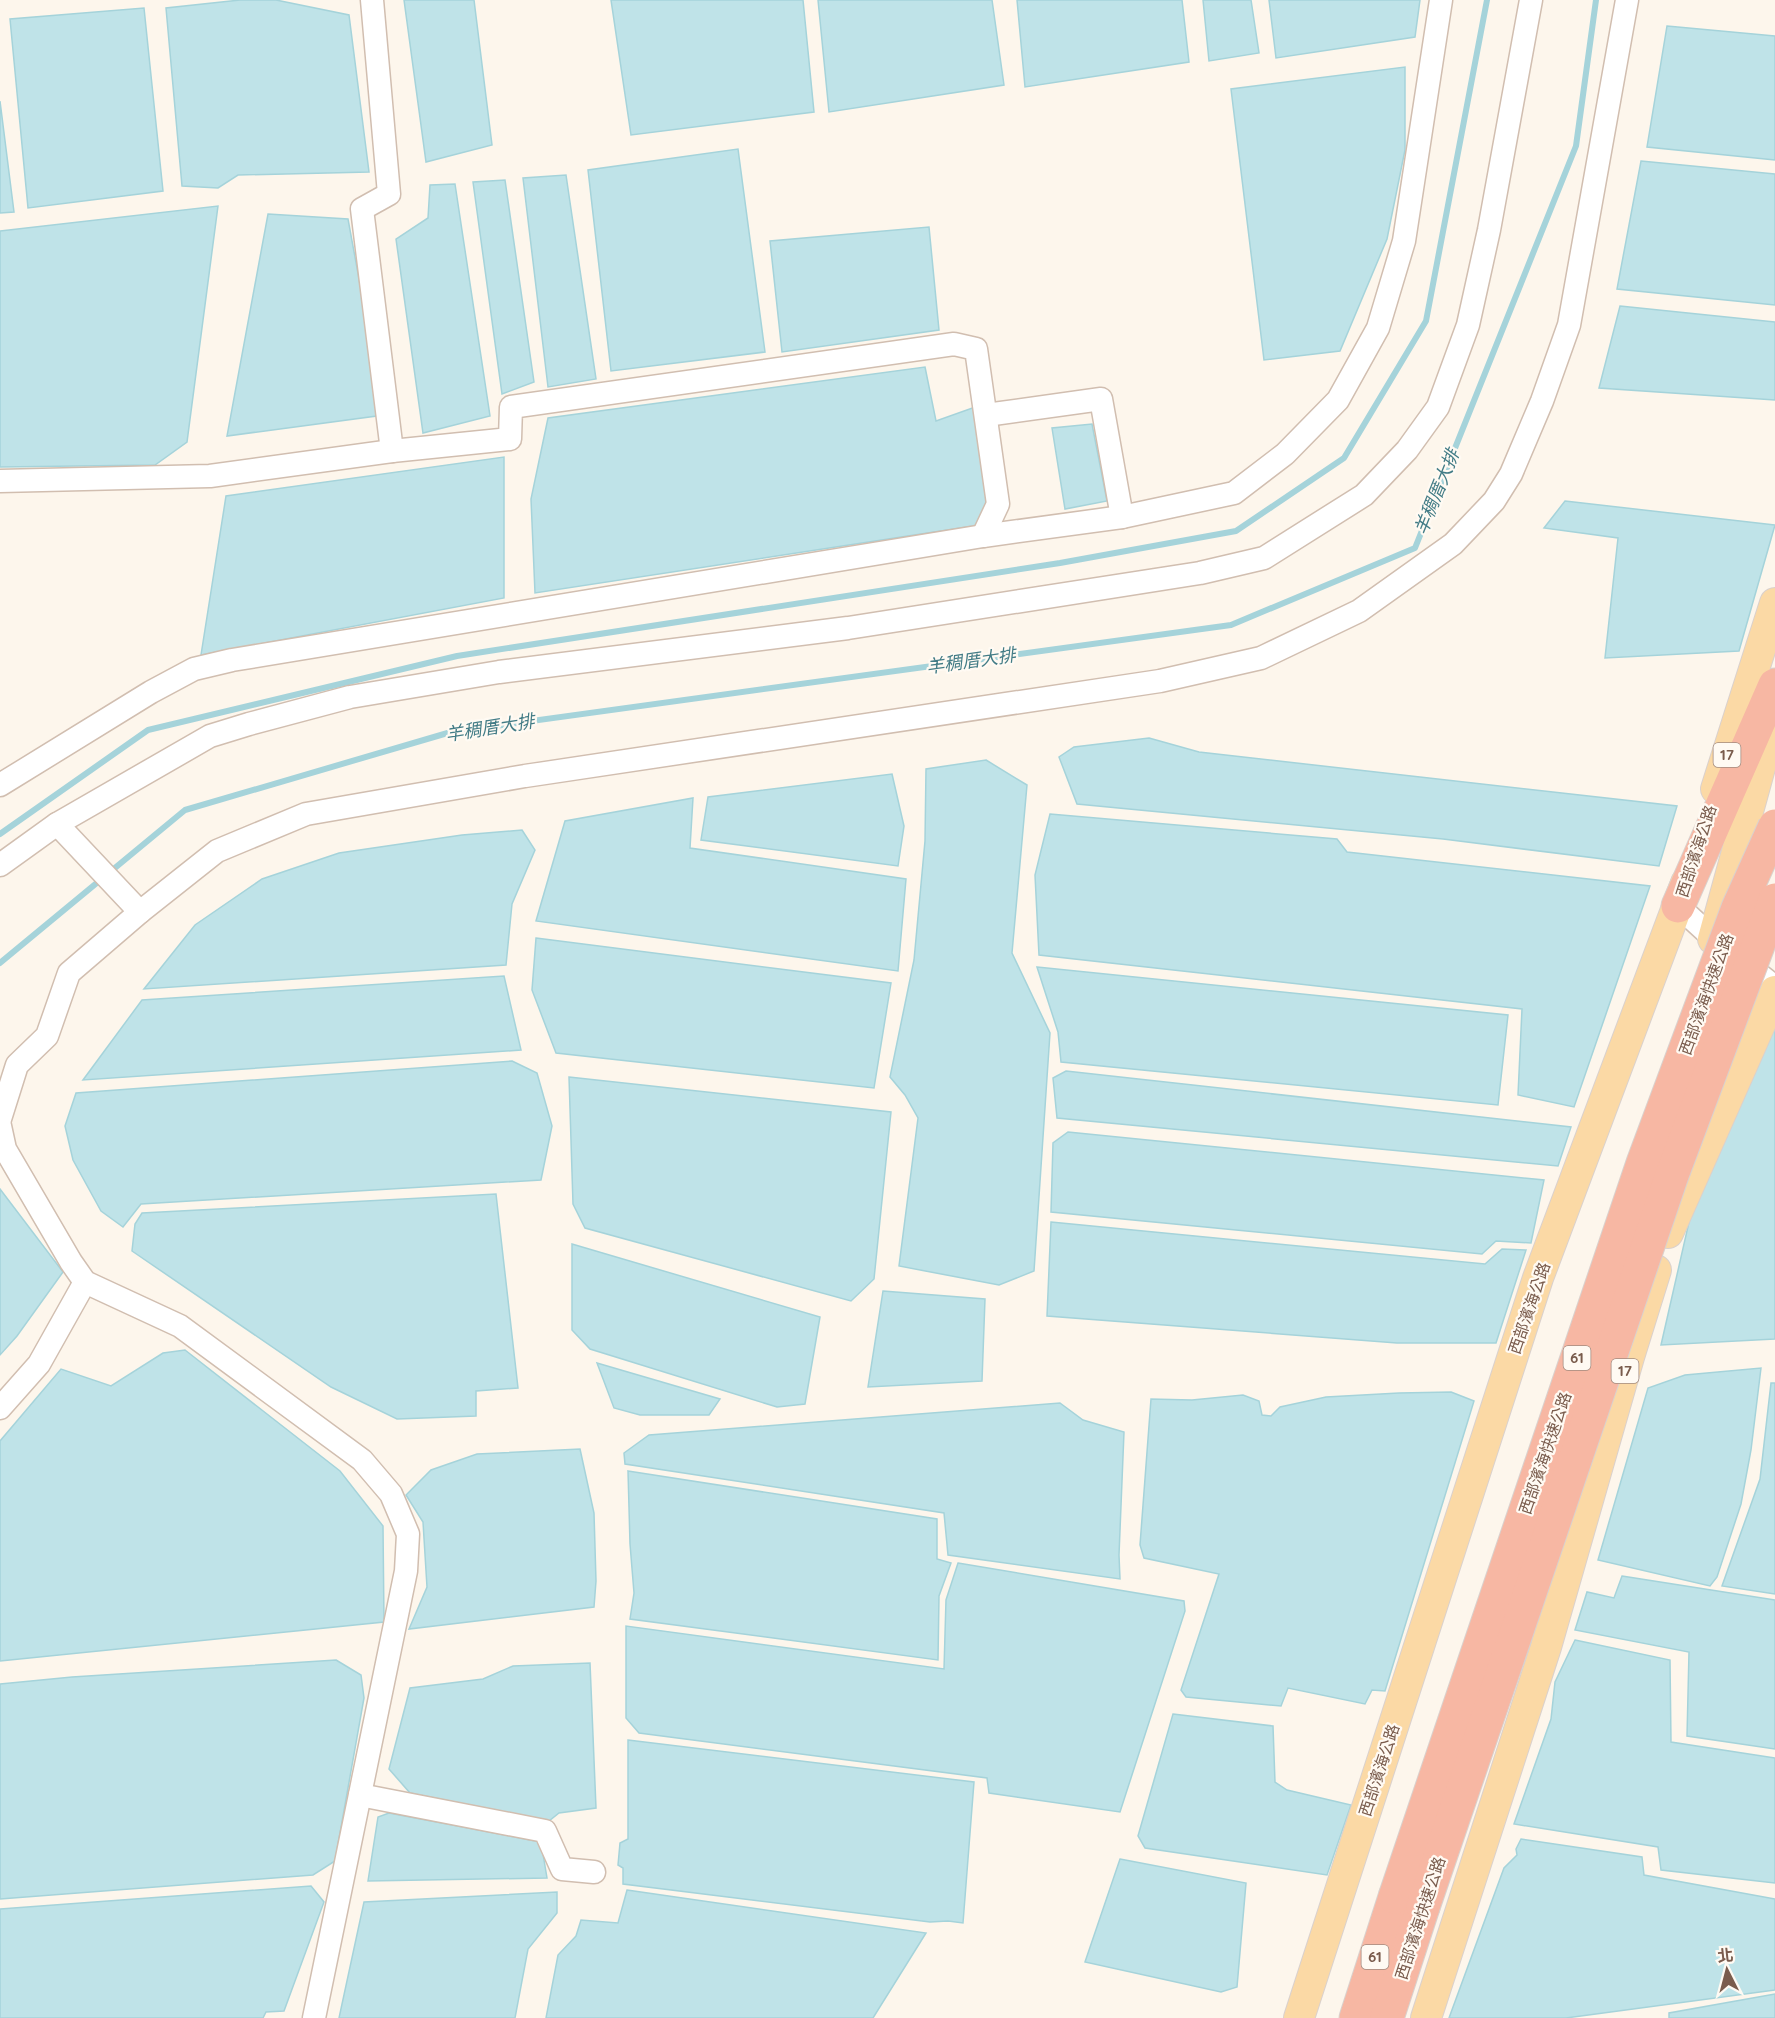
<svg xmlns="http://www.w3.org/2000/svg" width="1775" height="2018" viewBox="0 0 1775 2018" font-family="Quicksand,'Noto Sans TC',sans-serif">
  <rect width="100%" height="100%" fill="#fdf6ec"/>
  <g fill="#bfe3e8" stroke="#a5d3da" stroke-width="1.5">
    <path d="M240,0H276L349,15L369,172L238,175L218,188L182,186L166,8Z"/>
    <path d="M404,0H474L492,145L426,162Z"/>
    <path d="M611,0H803L814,112L631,135Z"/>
    <path d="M818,0H992L1004,85L829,112Z"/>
    <path d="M1017,0H1182L1189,62L1025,87Z"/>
    <path d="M1203,0H1251L1259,53L1209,61Z"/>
    <path d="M1269,0H1420L1415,37L1276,58Z"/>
    <path d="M144,8L163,191L28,208L10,19Z"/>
    <path d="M1667,26L1775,36V160L1647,147Z"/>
    <path d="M1405,67V150L1387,239L1340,351L1264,360L1231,89Z"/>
    <path d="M0,101L14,212L0,213Z"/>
    <path d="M738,149L765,352L611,371L588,170Z"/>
    <path d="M1641,161L1775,174V305L1617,289Z"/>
    <path d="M566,175L596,379L548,387L523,178Z"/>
    <path d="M505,180L534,382L502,394L473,182Z"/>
    <path d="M455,184L490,416L423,433L396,239L428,218L430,185Z"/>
    <path d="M218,206L187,442L155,465L0,467V231Z"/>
    <path d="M268,214L348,219L384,415L227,436Z"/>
    <path d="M929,227L939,330L782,352L770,241Z"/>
    <path d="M1620,306L1775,322V400L1599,388Z"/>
    <path d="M925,367L936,421L978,406L993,503L980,525L535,593L531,499L548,418Z"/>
    <path d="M1092,424L1107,501L1065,509L1052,428Z"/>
    <path d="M504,457V598L201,655L226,496Z"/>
    <path d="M1565,501L1775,525L1739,651L1605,658L1618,538L1544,528Z"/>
    <path d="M1149,738L1199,752L1677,806L1659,866L1443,839L1077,804L1059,757L1074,747Z"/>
    <path d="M986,760L1027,785L1012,953L1050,1033L1034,1271L999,1285L899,1266L918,1118L905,1095L890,1077L914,960L925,841L926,769Z"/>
    <path d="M892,774L904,826L898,866L701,840L708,797Z"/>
    <path d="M693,798L690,848L906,879L898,971L536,921L565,821Z"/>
    <path d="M1050,814L1337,839L1347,852L1650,886L1574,1107L1518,1095L1522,1009L1039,955L1035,875Z"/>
    <path d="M522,830L535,850L512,904L506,965L144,989L195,925L262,879L339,853L462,835Z"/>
    <path d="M536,938L891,983L874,1088L556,1053L532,990Z"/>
    <path d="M1037,967L1508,1015L1498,1105L1061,1062L1058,1032Z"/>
    <path d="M504,976L521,1050L83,1080L142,1000Z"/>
    <path d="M1775,1008V1339L1661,1345L1689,1222Z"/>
    <path d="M512,1061L537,1073L552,1126L541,1180L141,1204L123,1227L101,1211L73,1160L65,1126L76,1093Z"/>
    <path d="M1066,1071L1571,1127L1558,1166L1057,1118L1053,1078Z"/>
    <path d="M569,1077L891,1112L874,1279L851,1301L585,1228L573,1204Z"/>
    <path d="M1068,1132L1544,1180L1531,1243L1496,1241L1482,1254L1051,1212L1053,1143Z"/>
    <path d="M0,1189L63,1272L17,1336L0,1355Z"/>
    <path d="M496,1194L518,1388L476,1391V1416L397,1419L331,1387L132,1251L135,1224L142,1213Z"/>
    <path d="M1051,1222L1485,1264L1502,1249L1526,1250L1496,1343H1397L1047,1316Z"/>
    <path d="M572,1244L820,1317L805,1404L777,1407L590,1349L572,1330Z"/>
    <path d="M883,1291L985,1299L982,1381L868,1387Z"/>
    <path d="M185,1350L340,1471L383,1526L384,1622L0,1661V1441L61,1369L111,1386L163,1353Z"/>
    <path d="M597,1363L720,1399L709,1415H640L614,1408Z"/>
    <path d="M1761,1368L1751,1450L1741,1504L1717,1577L1710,1586L1598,1560L1648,1388L1685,1375Z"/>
    <path d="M1771,1383H1775V1594L1722,1586L1760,1479Z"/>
    <path d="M1451,1392L1474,1401L1385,1691L1372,1690L1365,1704L1288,1688L1281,1706L1186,1697L1181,1690L1219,1574L1144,1558L1140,1545L1151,1399L1192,1400L1243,1395L1259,1401L1262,1415L1271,1416L1280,1407L1326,1397L1399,1393Z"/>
    <path d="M1060,1403L1083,1420L1124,1432L1119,1555L1120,1579L948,1555L944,1513L625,1464L624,1453L649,1435Z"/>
    <path d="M580,1449L594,1513L596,1581L594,1607L409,1629L427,1587L423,1522L406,1495L431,1470L477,1454Z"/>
    <path d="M628,1471L937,1519V1559L951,1563L939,1596L938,1660L630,1619L634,1593L630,1544Z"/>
    <path d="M958,1563L1184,1601L1185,1611L1120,1812L989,1793L987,1778L639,1733L626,1718V1626L944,1669L946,1600Z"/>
    <path d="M1622,1576L1775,1600V1749L1687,1736L1689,1652L1575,1630L1587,1592L1614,1598Z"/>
    <path d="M1575,1640L1670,1660L1671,1742L1775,1758V1883L1661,1870L1658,1847L1514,1824L1551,1719L1555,1682Z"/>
    <path d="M336,1660L361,1675L364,1698L335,1861L313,1875L0,1899V1684L72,1677Z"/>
    <path d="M590,1663L596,1808L559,1813L549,1821L410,1793L389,1769L410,1688L483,1679L513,1666Z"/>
    <path d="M1173,1714L1273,1726L1275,1782L1287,1790L1351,1805L1327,1875L1145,1848L1138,1836Z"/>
    <path d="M628,1740L974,1782L963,1923L948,1921L930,1922L623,1884V1868L618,1865L620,1843L628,1839Z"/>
    <path d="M389,1813L541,1842L547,1878L368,1881L378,1817Z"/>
    <path d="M1521,1839L1642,1857L1644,1875L1775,1899V1990L1566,2018H1449L1504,1868L1517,1855L1516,1849Z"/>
    <path d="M1120,1859L1246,1883L1237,1987L1221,1992L1085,1962Z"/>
    <path d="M311,1886L324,1902L284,2011L266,2012L263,2018H0V1909Z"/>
    <path d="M627,1890L926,1933L873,2018H546L558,1955L576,1936L581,1920L618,1923Z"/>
    <path d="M557,1892V1913L528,1949L515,2018H339L364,1902Z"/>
    <path d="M1775,1994V2018H1669V2013Z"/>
  </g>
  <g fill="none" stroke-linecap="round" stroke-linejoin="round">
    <g stroke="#a5d3da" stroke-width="6">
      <path d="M0,834L148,730L457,656L1060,563L1236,531L1344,458L1426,321L1487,0"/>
      <path d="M0,963L185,810L451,732L1231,625L1415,548L1576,146L1596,0"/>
    </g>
    <g stroke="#d1beb0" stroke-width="25">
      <g id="minor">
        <path d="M372,0L389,194L362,209L392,451"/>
        <path d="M986,415L1101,399L1122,517"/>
        <path d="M0,481L210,476L392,451L510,439L511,407L954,344L976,349L998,504L983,536"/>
        <path d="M0,785L151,692L194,669L232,660L983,536L1122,517L1234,493L1285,454L1338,400L1378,328L1404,241L1441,0"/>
        <path d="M57,824L140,912"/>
        <path d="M0,865L57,824L210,736L249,724L350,697L499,672L848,628L1200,573L1264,558L1364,495L1407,450L1438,407L1468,325L1489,230L1531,0"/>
        <path d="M1678,906L1713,938L1775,987"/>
        <path d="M0,1119L17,1065L47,1036L69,973L140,912L217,851L306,814L525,776L1160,681L1261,658L1359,611L1453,544L1494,501L1511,474L1542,401L1569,325L1627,0"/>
        <path d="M0,1126L5,1149L71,1262L85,1282L180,1326L362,1460L391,1494L408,1534L406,1571L314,2018"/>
        <path d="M0,1408L39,1364L85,1282"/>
        <path d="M360,1795L545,1831L562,1869L594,1872"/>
      </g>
    </g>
    <g stroke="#dad1cd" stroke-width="32">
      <g id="major">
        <path d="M1716,789L1775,603"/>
        <path d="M1713,939L1775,713"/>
        <path d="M1668,1233L1775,991"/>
        <path d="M1299,2018L1538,1278L1686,883"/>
        <path d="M1426,2018L1546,1647L1629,1357L1656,1270"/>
      </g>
    </g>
    <g stroke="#dad1cd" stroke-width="35">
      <g id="highway">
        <path d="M1678,906L1775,685"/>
        <path d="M1356,2018L1395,1897"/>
        <path d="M1387,2018L1423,1907"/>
      </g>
    </g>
    <use href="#minor" stroke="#fff" stroke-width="22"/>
    <use href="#major" stroke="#fbd9a5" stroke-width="30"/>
    <use href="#highway" stroke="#f7b7a3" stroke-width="33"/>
    <g stroke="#dad1cd" stroke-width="35" stroke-linecap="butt">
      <g id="highway-bridge">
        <path d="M1395,1897L1643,1163L1738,908L1775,826"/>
        <path d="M1423,1907L1672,1175L1775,900"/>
      </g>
    </g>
    <use href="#highway-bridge" stroke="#f7b7a3" stroke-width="33"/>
  </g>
  <g text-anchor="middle" stroke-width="4.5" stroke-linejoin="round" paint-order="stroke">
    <g fill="#fffaf3" stroke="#a28b7f" stroke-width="1.5">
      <rect x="1713.5" y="743" width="27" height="24" rx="4.5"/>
      <rect x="1563.5" y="1346" width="27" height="24" rx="4.5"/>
      <rect x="1611.5" y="1359" width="27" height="24" rx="4.5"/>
      <rect x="1361.5" y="1945" width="27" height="24" rx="4.5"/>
    </g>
    <g font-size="15" font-weight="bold" fill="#7a5c4d">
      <text x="1727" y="760">17</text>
      <text x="1577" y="1363">61</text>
      <text x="1625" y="1376">17</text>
      <text x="1375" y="1962">61</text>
    </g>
    <g font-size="16" fill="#7a5c4d" stroke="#fffaf3">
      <text transform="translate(1696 851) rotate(-72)" y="6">西部濱海公路</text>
      <text transform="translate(1706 994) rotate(-70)" y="6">西部濱海快速公路</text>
      <text transform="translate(1529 1308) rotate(-71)" y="6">西部濱海公路</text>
      <text transform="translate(1545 1453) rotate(-71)" y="6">西部濱海快速公路</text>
      <text transform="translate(1379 1770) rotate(-72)" y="6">西部濱海公路</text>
      <text transform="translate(1420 1918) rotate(-72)" y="6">西部濱海快速公路</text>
    </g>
    <g font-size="18" font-style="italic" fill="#437c86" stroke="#fffaf3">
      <text transform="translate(1437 492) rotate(-68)" y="6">羊稠厝大排</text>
      <text transform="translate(971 661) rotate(-8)" y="6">羊稠厝大排</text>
      <text transform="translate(490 728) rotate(-9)" y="6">羊稠厝大排</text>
    </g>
  </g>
  <g transform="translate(1727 1970) rotate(354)" stroke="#fffaf3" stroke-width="4.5" paint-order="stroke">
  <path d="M0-4.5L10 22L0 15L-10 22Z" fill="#7a5c4d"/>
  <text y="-9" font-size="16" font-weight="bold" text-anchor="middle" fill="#7a5c4d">北</text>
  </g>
</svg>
